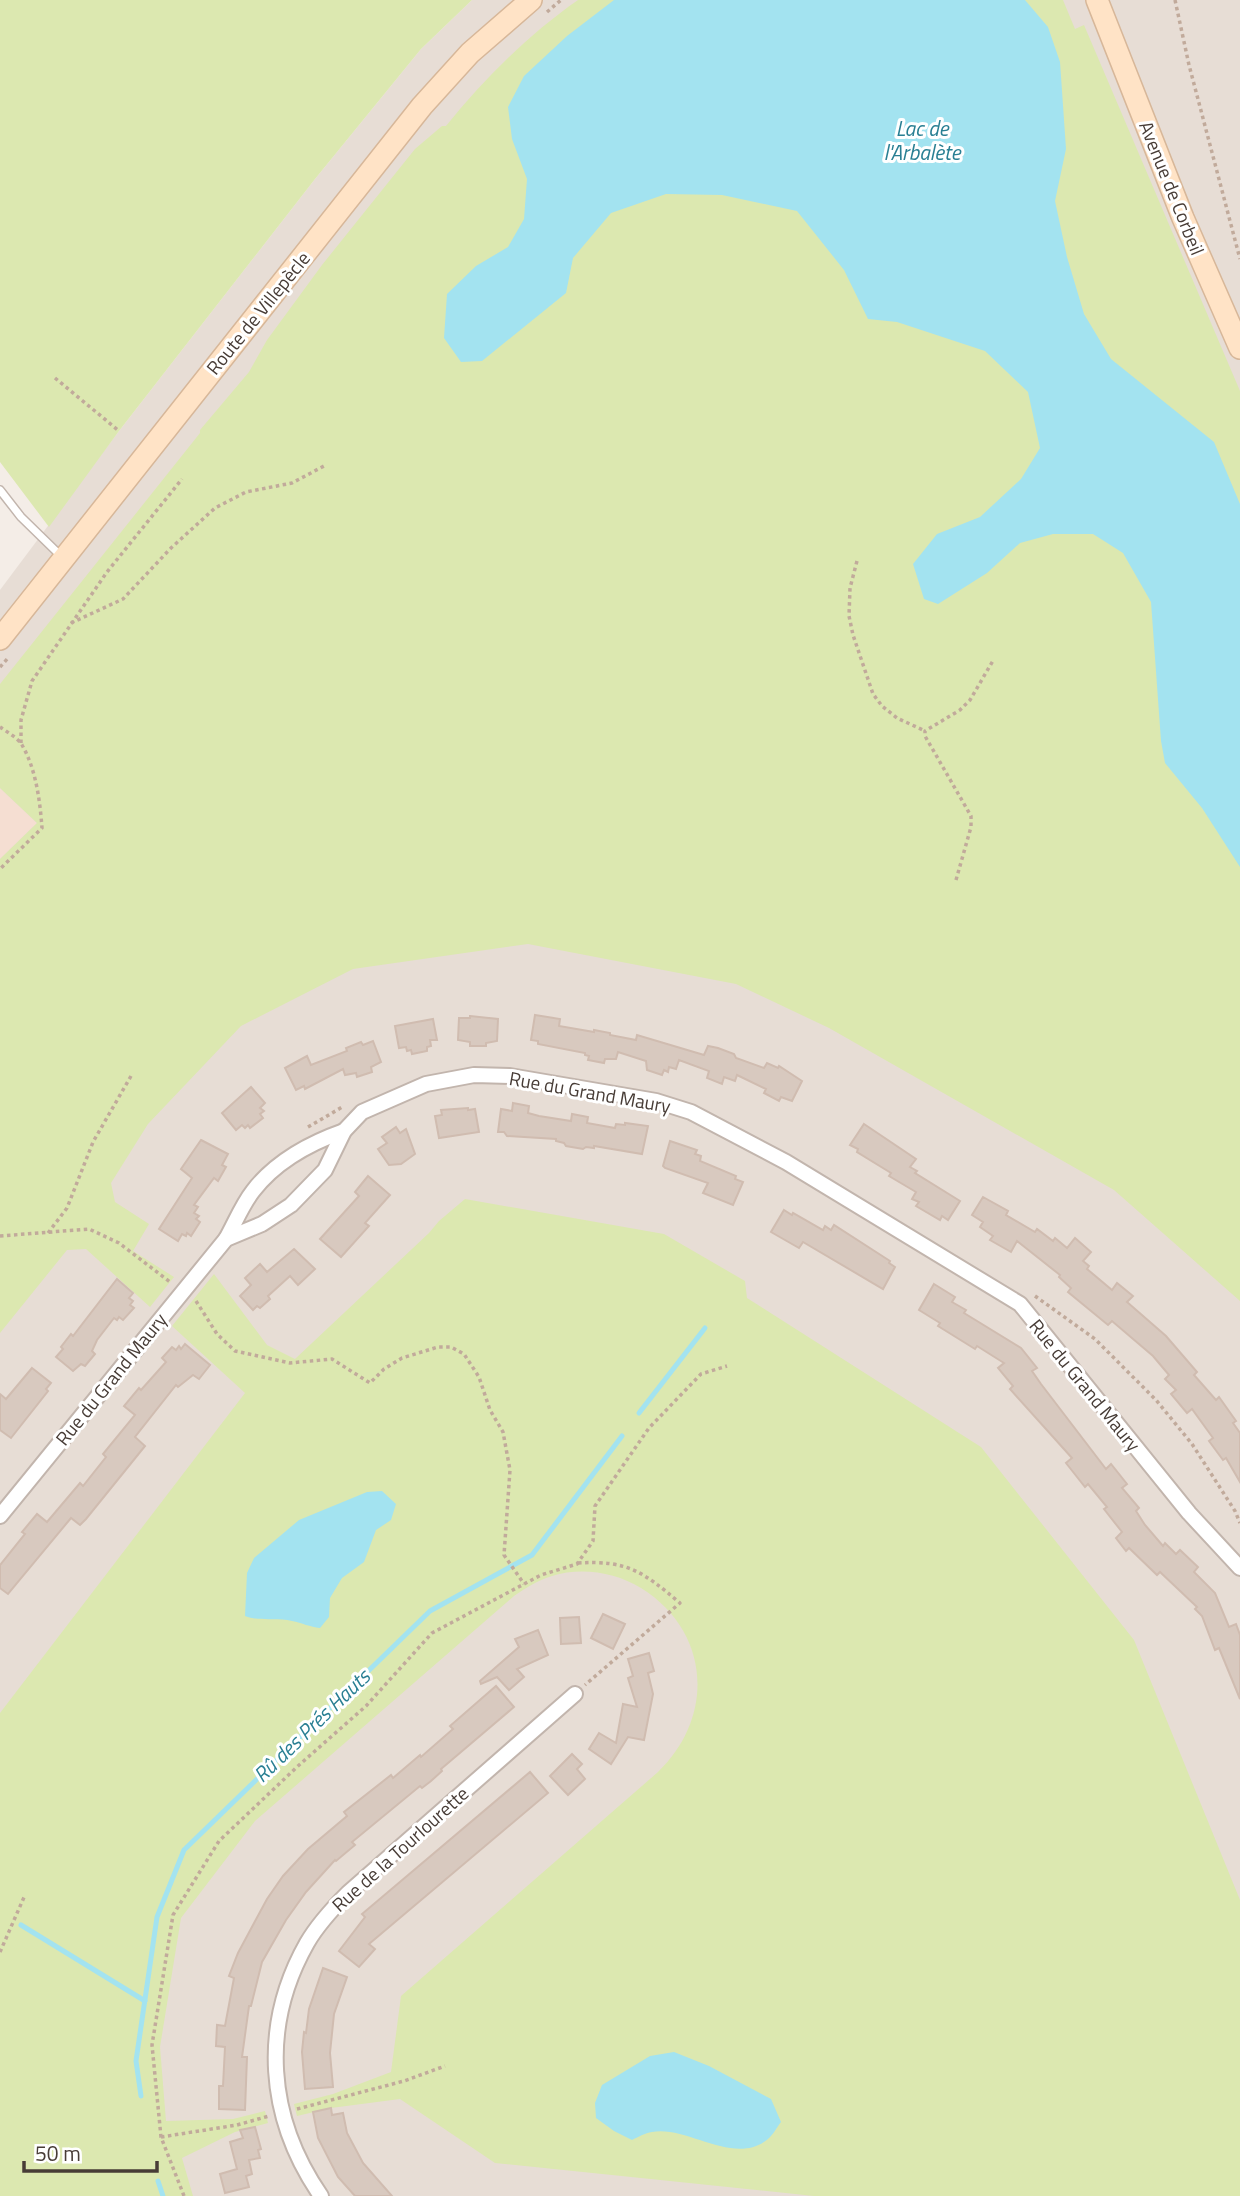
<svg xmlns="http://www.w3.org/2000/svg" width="1240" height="2196" viewBox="0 0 1240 2196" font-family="'Titillium Web',sans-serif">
  <rect width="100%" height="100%" fill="#f4ede7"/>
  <path fill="#e7ddd5" d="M472,0H1240V2196H0V590L119,431L315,179L421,49Z"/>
  <path fill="#f5ded2" d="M0,788L37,823L0,859Z"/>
  <g fill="#dce8b0">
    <path d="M0,0H472L421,49L315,179L119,431L49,527L0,462Z"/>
    <path d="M578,0H1063L1075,29L1084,25L1240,391V1301L1114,1190L829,1028L736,984L528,944L353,969L241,1026L148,1124L111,1183L115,1202L149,1224L133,1251L174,1277L150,1307L86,1249L67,1250L0,1333V859L37,823L0,788V684L200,433V430L249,372L267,340L322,265L415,149L442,126H446C484,79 528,35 578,0Z"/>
    <path d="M465,1199L664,1234L745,1281L747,1298L981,1447L1134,1640L1240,1900V2196H814L495,2163L400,2099L331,2108L297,2116L294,2104L333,2094L391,2072L401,1996L658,1772C716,1716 710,1631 641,1588C615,1572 581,1567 552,1576C538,1580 526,1588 514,1596L255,1821L181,1918L160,2047L166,2121L233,2119L265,2111L268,2123L235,2132L182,2158L193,2196H0V1713L245,1393L172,1326L214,1274L267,1345L295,1359L429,1233L439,1221Z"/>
  </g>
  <g fill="#a3e3f0">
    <path d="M614,0H1025L1048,27L1060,62L1066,149L1055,201L1067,257L1084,314L1111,359L1214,442L1240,504V867L1202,808L1165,763L1161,741L1151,602L1123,553L1093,534H1053L1020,543L987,573L938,604L924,599L913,564L937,534L980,517L1021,479L1040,448L1028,392L985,351L897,322L868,319L844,270L797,211L722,195L666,194L611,213L573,258L566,293L482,361L461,362L444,338L447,294L476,266L508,247L524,219L527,179L512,139L508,107L524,76L567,36Z"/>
    <path d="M382,1491L396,1504L391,1520L376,1530L364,1562L342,1578L330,1598L329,1617L320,1628C310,1627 302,1623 292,1621C276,1617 261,1622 245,1616L247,1573L254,1558L299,1520L367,1492Z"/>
    <path d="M674,2052L709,2066L771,2099L781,2122C777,2127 773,2135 768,2139C735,2167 687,2125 652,2132C645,2133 638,2137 632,2140L614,2131L596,2118L595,2103L602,2085L650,2056Z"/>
  </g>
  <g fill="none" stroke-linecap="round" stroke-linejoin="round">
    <g stroke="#a3e3f0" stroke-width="5">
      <path d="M639,1413L705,1328"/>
      <path d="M21,1925L145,2001"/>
      <path d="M141,2096L136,2061L157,1917L184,1850L430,1611L532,1555L622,1436"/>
      <path d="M158,2181L163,2196"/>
    </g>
  </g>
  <g fill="#d8c9bf" stroke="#d0bcb0" stroke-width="2">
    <path d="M535,1015L560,1019L559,1026L594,1032V1030L610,1033V1035L636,1040L637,1035L704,1055L708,1046L718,1048L734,1054L736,1058L764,1068L767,1063L778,1068L779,1066L802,1081L792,1101L781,1097L779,1101L764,1093L766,1089L737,1075L735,1081L724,1077L722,1084L707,1078L709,1071L679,1060L676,1069L669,1067L668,1072L664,1070L662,1075L647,1070L646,1061L618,1052L616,1059H605L604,1063L588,1060L589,1056L585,1055V1053L538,1044V1041L531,1040Z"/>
    <path d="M470,1016L498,1019L497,1041L486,1043V1046H470V1042L458,1040L459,1018H470Z"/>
    <path d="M433,1019L437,1040H430L431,1046L427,1047V1051L412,1054L411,1050L407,1051L406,1047L399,1048L395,1026Z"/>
    <path d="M373,1041L381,1062L371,1067L372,1072L357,1077L356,1073L345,1075L343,1069L305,1089L304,1086L296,1090L285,1068L307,1056L311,1065L347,1051L346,1048L361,1042L363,1045Z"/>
    <path d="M251,1087L265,1103L260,1108L264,1111L260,1114L263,1118L250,1128L248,1125L245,1128L242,1125L236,1130L222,1113Z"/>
    <path d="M513,1103L529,1106L528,1113L539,1116L571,1121L572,1114L588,1117L587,1123L615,1128L616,1124L625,1125V1123L648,1126L642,1154L594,1146V1148L586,1147L583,1149L566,1146L564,1143L556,1141V1139L507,1136L504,1132H498L501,1109L512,1111Z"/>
    <path d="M468,1108V1110L475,1109L479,1132L439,1138L435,1116L442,1115L441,1110Z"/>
    <path d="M864,1124L916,1159L910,1167L917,1171L915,1173L960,1201L948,1220L942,1216L940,1220L916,1206L919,1202L912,1199L916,1192L889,1176L891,1173L857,1152L858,1149L850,1145Z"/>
    <path d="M396,1127L400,1133L406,1129L415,1154L401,1164L389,1165L378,1149L387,1143L382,1137Z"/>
    <path d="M201,1140L228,1154L222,1165L226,1167L218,1181L214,1178L194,1205L198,1207L194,1213L199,1216L196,1219L200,1222L191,1236L187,1233L186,1236L182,1234L178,1241L159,1229L192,1178L181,1169Z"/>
    <path d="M670,1141L697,1150L695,1154L701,1156L700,1161L736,1176L735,1179L743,1182L733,1205L703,1193L708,1183L665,1168L663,1166Z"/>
    <path d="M368,1176L390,1195L365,1223L369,1226L341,1257L320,1239L359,1196L355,1192Z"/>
    <path d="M983,1197L1008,1211L1006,1215L1035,1232L1037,1229L1053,1241L1055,1238L1067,1248L1075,1238L1091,1252L1083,1261L1089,1266L1087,1269L1112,1290L1117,1283L1133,1296L1127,1302L1166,1336L1197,1372L1194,1375L1216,1400L1219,1397L1236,1421L1233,1423L1240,1433V1482L1226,1458L1223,1460L1209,1441L1213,1438L1192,1409L1187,1413L1171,1394L1176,1390L1165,1379L1169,1375L1153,1356L1112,1321L1108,1325L1068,1292L1071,1288L1059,1277L1060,1275L1017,1241L1011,1252L990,1240L993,1236L980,1227L983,1222L972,1215Z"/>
    <path d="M784,1210L792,1215L793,1213L823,1230L825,1226L831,1230L834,1225L890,1261L889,1263L895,1267L883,1289L803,1242L799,1248L771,1232Z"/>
    <path d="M294,1249L315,1269L298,1285L290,1276L268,1296L270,1299L260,1308L257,1306L253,1310L240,1296L251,1285L245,1278L260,1264L267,1272Z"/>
    <path d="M117,1279L133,1293L129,1298L133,1301L130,1305L134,1308L123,1320L119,1317L117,1320L114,1318L97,1340L92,1351L95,1354L85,1366L81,1364L73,1371L56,1357L63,1349L61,1347L71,1334L73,1336Z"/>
    <path d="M934,1284L955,1297L952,1302L966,1310L964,1313L1021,1348L1037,1368L1032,1371L1041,1384L1106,1469L1111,1464L1127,1484L1122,1488L1139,1508L1136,1511L1145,1525L1163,1546L1165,1543L1176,1554L1180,1550L1198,1567L1194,1572L1215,1593L1229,1627L1236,1624L1240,1635V1699L1219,1648L1215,1650L1202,1616L1195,1609L1197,1607L1160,1572L1157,1575L1129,1548L1126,1551L1116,1538L1122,1532L1104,1509L1107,1507L1088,1484L1085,1487L1066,1463L1072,1458L1010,1389L1013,1386L998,1368L1004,1363L977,1346L975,1349L938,1326L940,1323L919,1310Z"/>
    <path d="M185,1344L210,1365L199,1379L193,1375L178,1387L176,1385L135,1437L145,1446L86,1519L80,1525L71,1518L8,1594L0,1588V1565L25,1534L22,1532L37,1514L47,1522L80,1483L83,1486L106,1457L103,1454L135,1415L124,1406L139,1388L141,1390L166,1362L162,1358L172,1347L176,1350L179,1346L181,1349Z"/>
    <path d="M32,1368L51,1383L46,1389L48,1391L11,1438L0,1430V1394L6,1399Z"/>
    <path d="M603,1614L625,1624L613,1649L591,1638Z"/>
    <path d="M579,1617L581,1643L561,1644L560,1618Z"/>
    <path d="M538,1630L548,1655L517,1669L524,1677L509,1690L497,1677L481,1684L480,1681L519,1647L515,1639Z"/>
    <path d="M649,1653L654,1671L648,1673L653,1694L644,1740L628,1737L611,1764L589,1749L599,1733L616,1743L623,1704L637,1707L628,1678L633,1676L628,1659Z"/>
    <path d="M496,1686L514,1707L441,1769L442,1771L431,1781L422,1788L420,1786L352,1842L355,1845L336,1861L335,1860L306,1892L286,1920L262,1962L251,2006H249L242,2057H247L245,2110L219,2109V2086H223L225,2047L216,2046L217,2025L225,2026L234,1978L229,1976L238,1953L267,1899L283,1876L308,1849L347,1816L344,1812L391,1775L393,1778L420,1755L421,1757L453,1729L450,1726Z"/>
    <path d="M572,1754L582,1764L577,1769L585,1779L568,1795L550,1776Z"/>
    <path d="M530,1772L548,1793L369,1944L375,1949L359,1967L339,1951L365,1917L362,1914Z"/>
    <path d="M323,1968L347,1977L334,2014L330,2053L333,2087L305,2089L302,2052L304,2032L306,2033L309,2009Z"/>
    <path d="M331,2108L332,2115L343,2113L347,2133L363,2163L392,2196H355L338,2177L318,2138L313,2112Z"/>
    <path d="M255,2127L261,2149L258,2150L260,2158L249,2160L252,2174L246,2176L249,2187L225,2193L220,2174L237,2169L230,2142L243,2138L240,2130Z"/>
  </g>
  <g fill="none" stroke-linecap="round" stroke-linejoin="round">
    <g stroke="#c2b5ad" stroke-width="10">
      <path id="service" d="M0,490L21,517L61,556"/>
    </g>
    <g stroke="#c2b5ad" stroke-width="18">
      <g id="minor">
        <path d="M226,1239C235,1223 242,1205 253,1191C276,1161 310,1143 344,1131"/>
        <path d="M0,1516L226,1239L262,1224L291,1205L325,1170L344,1131L362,1112L426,1084L474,1075L510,1076L656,1101L691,1112L786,1162L1020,1304L1189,1513L1240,1568"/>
        <path d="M321,2196C267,2118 260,2026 307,1943C318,1924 333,1908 348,1893L575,1694"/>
      </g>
    </g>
    <g stroke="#d7b799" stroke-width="24">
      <g id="secondary">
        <path d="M1097,0L1183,218L1240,348"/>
        <path d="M0,639L422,106L470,53L531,0"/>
      </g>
    </g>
    <g stroke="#c1aa9b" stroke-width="3.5" stroke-dasharray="3.5 3.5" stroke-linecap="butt">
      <path d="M1175,0L1189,65L1240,259"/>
      <path d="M547,12L561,0"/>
      <path d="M55,378L119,431"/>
      <path d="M857,561L850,588L849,616L853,635L873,694L882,706L897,718L925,731"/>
      <path d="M71,623L123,599L171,548L215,508L246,492L292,483L324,466"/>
      <path d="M0,667L9,657"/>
      <path d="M0,727C7,732 18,738 22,745C36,769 40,801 42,828L0,869"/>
      <path d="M21,743V720L32,681L107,572L182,479"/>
      <path d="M956,880L971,827V816L925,736V731L960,710L970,700L994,659"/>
      <path d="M308,1127L344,1106"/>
      <path d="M48,1233L67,1208L93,1142L131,1076"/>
      <path d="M0,1236L89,1229L119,1243L170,1282"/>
      <path d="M1035,1296L1095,1339L1156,1400L1192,1444L1235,1511L1240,1523"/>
      <path d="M196,1301L217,1334L235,1351L290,1363L332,1359L370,1383L384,1369L402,1358L438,1347H451L464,1354L479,1377L490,1410L503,1432L510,1470L504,1555L524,1584"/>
      <path d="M578,1563C628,1560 643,1572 680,1603L585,1685"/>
      <path d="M0,1952L25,1895"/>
      <path d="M297,2109L404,2081L445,2066"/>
      <path d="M161,2137L237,2125L269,2116"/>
      <path d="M184,2196L161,2137L152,2045L173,1915L219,1841L298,1766L366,1706L432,1633L541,1575L577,1564L593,1541L595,1506L649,1428L701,1374L727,1366"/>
    </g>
    <use href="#service" stroke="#fff" stroke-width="7"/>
    <use href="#minor" stroke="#fff" stroke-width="14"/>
    <use href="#secondary" stroke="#ffe3c6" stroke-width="21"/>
  </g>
  <g text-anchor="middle" stroke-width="6" stroke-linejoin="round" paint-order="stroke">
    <g font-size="19" fill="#473c36" stroke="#fff">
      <text transform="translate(1172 188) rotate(68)" y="7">Avenue de Corbeil</text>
      <text transform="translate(258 313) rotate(-51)" y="7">Route de Villepècle</text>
      <text transform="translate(590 1092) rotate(10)" y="7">Rue du Grand Maury</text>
      <text transform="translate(111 1379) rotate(-51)" y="7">Rue du Grand Maury</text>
      <text transform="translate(1085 1385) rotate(51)" y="7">Rue du Grand Maury</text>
      <text transform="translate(400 1849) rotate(-42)" y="7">Rue de la Tourlourette</text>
    </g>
    <g font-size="21" font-style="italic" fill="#297f93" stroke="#fff">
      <text x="922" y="136">Lac de<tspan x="922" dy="24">l'Arbalète</tspan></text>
      <text transform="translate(312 1726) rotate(-44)" y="7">Rû des Prés Hauts</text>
    </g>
  </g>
  <path d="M24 2161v10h133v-10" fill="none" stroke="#473c36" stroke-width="3.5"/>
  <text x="35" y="2161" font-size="21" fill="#473c36" stroke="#ffffff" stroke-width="5" paint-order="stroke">50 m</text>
</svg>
